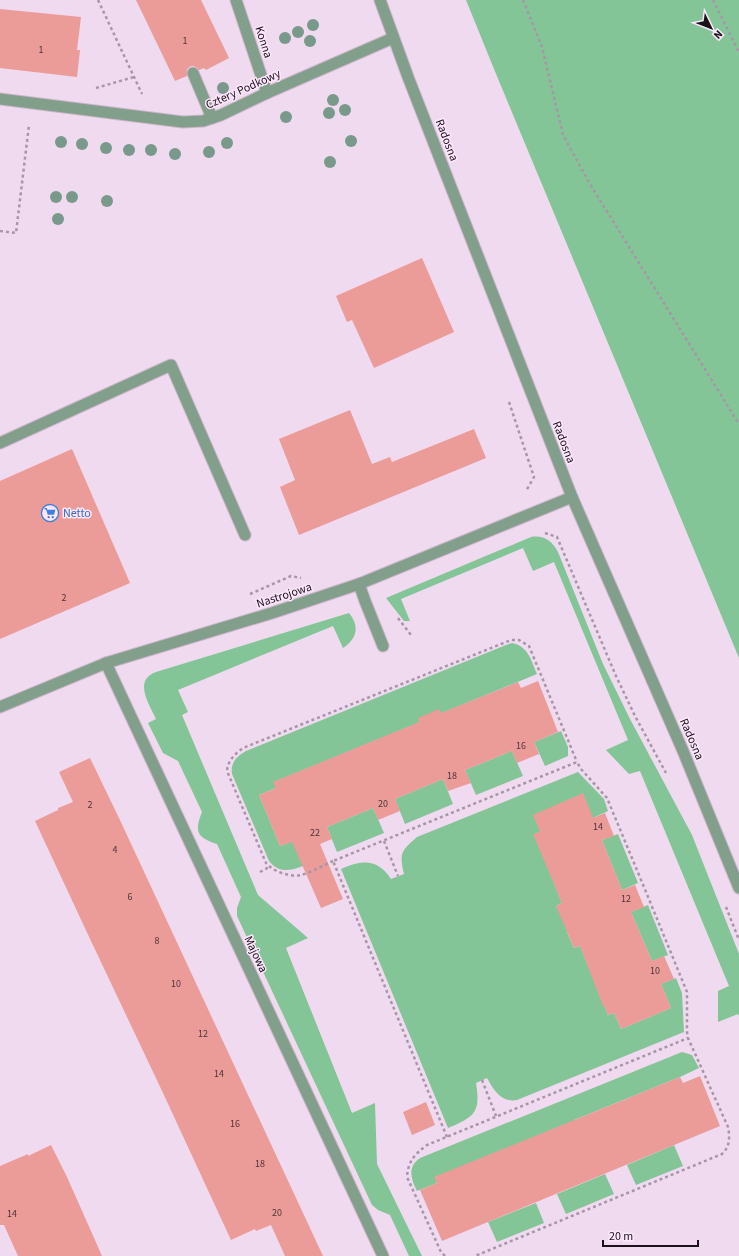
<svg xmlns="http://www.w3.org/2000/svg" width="739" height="1256" viewBox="0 0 739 1256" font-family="'Source Sans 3',sans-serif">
  <rect width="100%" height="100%" fill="#f0daef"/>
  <g fill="#83c597">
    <path d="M466,0H739V658L494,69Z"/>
    <path d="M531,537C544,535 552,541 558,552L603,664L630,719L692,835L739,954V1016L738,1014L718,1022V991L729,986L640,771L629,774L606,750L628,740L554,562L533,571L523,548L401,599L410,621H404L386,598Z"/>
    <path d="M349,613C360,626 357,639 343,648L333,626L178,690L188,712L182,715L258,895L308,938L286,948L352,1113L375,1103L377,1164L422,1256H409L390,1215L378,1210L372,1205L237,916V908L241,897L217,844C197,837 194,832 202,812L178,761L163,753L148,723L156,719C149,704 133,680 156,672Z"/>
    <path d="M512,643C528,646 531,660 537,674L274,782L276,788L259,795L280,846L304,837L315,861C299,867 282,878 269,861L232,774C230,763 237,756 246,751L506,645Z"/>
    <path d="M561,731L568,747V756L545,766L534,742Z"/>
    <path d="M512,751L523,776L476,795L465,770Z"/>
    <path d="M578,772L604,799L608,811L593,818L534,834L562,903L556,906L570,930L567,932L574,948L580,946L608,1015L614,1013L621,1029L671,1008L661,984L676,978L682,993L684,1032L517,1100C501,1103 493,1089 487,1078L476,1083C481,1113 474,1117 448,1128L341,869C362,860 377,858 391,879L404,874C399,853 401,851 417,837Z"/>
    <path d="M443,779L453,804L405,824L395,799Z"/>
    <path d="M373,808L384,833L337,852L327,827Z"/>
    <path d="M618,834L638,883L622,890L602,840Z"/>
    <path d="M648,905L668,955L652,961L631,912Z"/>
    <path d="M682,1052L692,1055L699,1068L680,1077L574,1120L576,1126L435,1177L437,1183L417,1191C411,1179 407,1167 420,1158Z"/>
    <path d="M674,1145L683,1166L636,1185L627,1165Z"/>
    <path d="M605,1174L614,1194L566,1214L557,1194Z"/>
    <path d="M536,1203L544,1223L497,1242L488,1222Z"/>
  </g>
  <g fill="#eb9b98">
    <path d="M136,0H201L229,58L206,70L204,68L199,70L194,66H191L187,69V76L175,81Z"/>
    <path d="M0,9L81,17L77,50H80L77,77L0,68Z"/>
    <path d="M422,258L454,332L374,368L352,320L347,322L336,296Z"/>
    <path d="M350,410L372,464L390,457L392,462L474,429L486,458L299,535L280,487L295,480L279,439Z"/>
    <path d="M72,449L130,583L0,639V481Z"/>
    <path d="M538,681L558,732L534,742L539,754L517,763L512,751L465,770L471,783L448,791L443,779L395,799L400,811L378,820L373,808L327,827L332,839L320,844L343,899L321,908L292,842L280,846L259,795L276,788L273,782L412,725L419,722L418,718L439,709L441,713L518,682L521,688Z"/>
    <path d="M90,758L119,818L323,1256H285L271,1225L256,1231L255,1229L231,1240L163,1093L91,941L35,821L58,810V808L73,802L59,772Z"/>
    <path d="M583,793L593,818L605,813L614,836L602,840L622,890L635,885L644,907L631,912L652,961L664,956L674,979L661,984L671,1008L621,1029L614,1013L608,1015L604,1006H603L580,946L574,948L556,906L562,903L533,834L540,832L533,815Z"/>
    <path d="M700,1076L720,1126L442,1241L420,1190L437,1183L434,1177L680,1077L683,1083Z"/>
    <path d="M426,1102L435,1125L412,1135L403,1112Z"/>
    <path d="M51,1145L67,1177L102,1256H18L4,1225H0V1166L28,1154V1156Z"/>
  </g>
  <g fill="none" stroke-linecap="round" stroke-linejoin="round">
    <g stroke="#c9b6c8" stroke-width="13">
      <g id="service">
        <path d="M193,73L212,118"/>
        <path d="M0,443L171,365L245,535"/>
        <path d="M359,584L365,601L383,646"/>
      </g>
    </g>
    <g stroke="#c9b6c8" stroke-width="13">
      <g id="minor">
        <path d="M236,0L267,93"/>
        <path d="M0,99L183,122L203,121L221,115L267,93L393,38"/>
        <path d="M106,663L383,1256"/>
        <path d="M0,707L106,663L272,613L359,584L572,497"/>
      </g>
    </g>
    <g stroke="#c9b6c8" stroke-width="13">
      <path id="tertiary" d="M380,0L408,77L572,497L683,751L739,888"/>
    </g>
    <g stroke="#a796a7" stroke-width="2.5" stroke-dasharray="3 3" stroke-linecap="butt">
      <path d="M98,0L142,94"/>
      <path d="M523,0L542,47L563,135L590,184L739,424"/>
      <path d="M713,0L739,52"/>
      <path d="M96,88L134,77"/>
      <path d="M0,231L16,233L29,125"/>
      <path d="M509,402L534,477L526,491"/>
      <path d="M545,533L557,537L616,676L635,716L666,773"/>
      <path d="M250,594L291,576L301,578"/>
      <path d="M398,618L411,635"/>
      <path d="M384,841L398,876"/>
      <path d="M333,861C324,865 310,873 301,875C289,877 274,872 266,863L227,771C228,760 235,754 243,748L511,640H519L529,646L577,762"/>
      <path d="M260,872L269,867"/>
      <path d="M726,907L739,940"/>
      <path d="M482,1080L496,1116"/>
      <path d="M447,1137L333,861L577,762L581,769L607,798L644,887L687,992V1032L688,1038L728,1127C730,1137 730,1147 722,1154L475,1256"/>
      <path d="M445,1256L441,1252L407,1177C408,1161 415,1154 427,1145L688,1038"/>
    </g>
    <use href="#service" stroke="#829f8b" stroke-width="11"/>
    <use href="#minor" stroke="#829f8b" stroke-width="11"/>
    <use href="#tertiary" stroke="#829f8b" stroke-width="11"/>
  </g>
  <g fill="#79998a">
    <circle cx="313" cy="25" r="6"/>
    <circle cx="298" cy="32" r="6"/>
    <circle cx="285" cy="38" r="6"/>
    <circle cx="310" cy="41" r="6"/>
    <circle cx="223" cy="88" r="6"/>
    <circle cx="333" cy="100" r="6"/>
    <circle cx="345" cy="110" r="6"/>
    <circle cx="329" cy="113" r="6"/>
    <circle cx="286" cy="117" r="6"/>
    <circle cx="351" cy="141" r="6"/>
    <circle cx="61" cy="142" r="6"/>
    <circle cx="227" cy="143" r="6"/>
    <circle cx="82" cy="144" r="6"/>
    <circle cx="106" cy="148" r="6"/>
    <circle cx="129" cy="150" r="6"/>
    <circle cx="151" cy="150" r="6"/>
    <circle cx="209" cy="152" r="6"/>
    <circle cx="175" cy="154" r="6"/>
    <circle cx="330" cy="162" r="6"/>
    <circle cx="56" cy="197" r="6"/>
    <circle cx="72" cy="197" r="6"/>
    <circle cx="107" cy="201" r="6"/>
    <circle cx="58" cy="219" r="6"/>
  </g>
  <defs>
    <g id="supermarket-ring" transform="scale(0.9)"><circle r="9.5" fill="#fee7fd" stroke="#3f7fe0" stroke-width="1.5"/><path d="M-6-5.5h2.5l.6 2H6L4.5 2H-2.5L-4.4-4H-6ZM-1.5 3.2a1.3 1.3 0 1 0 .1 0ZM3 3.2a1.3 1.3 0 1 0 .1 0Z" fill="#3f7fe0"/></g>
  </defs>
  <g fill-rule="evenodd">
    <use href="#supermarket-ring" x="50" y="513"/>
  </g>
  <g text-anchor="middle" stroke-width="3" stroke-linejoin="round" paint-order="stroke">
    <g font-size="10" fill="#4e3439">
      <text x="185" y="44">1</text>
      <text x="41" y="53">1</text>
      <text x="64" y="601">2</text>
      <text x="521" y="749">16</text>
      <text x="452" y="779">18</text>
      <text x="383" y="807">20</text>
      <text x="90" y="808">2</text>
      <text x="598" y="830">14</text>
      <text x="315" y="836">22</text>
      <text x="115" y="853">4</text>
      <text x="130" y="900">6</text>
      <text x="626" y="902">12</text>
      <text x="157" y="944">8</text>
      <text x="655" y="974">10</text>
      <text x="176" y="987">10</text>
      <text x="203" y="1037">12</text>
      <text x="219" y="1077">14</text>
      <text x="235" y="1127">16</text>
      <text x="260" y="1167">18</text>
      <text x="277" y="1216">20</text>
      <text x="12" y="1217">14</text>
    </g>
    <g font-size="12" fill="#191219" stroke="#fee7fd">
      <text transform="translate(264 42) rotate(72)" y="4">Konna</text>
      <text transform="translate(243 89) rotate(-24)" y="4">Cztery Podkowy</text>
      <text transform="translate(447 140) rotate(69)" y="4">Radosna</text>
      <text transform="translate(564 442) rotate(69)" y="4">Radosna</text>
      <text transform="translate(284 595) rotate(-18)" y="4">Nastrojowa</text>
      <text transform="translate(692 739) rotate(67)" y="4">Radosna</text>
      <text transform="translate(256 954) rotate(65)" y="4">Majowa</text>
    </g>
    <g font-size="12" fill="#366cbe" stroke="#fee7fd" text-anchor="start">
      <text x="63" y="517">Netto</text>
    </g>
  </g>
  <g transform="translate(711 28) rotate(133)" stroke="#fee7fd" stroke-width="3" paint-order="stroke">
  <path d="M0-3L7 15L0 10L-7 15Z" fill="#191219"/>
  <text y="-6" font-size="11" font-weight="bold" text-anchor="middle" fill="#191219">N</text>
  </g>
  <path d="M603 1240v6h95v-6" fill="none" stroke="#191219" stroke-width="2"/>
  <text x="609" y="1240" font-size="12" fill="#191219" stroke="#fee7fd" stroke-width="3" paint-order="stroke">20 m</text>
</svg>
